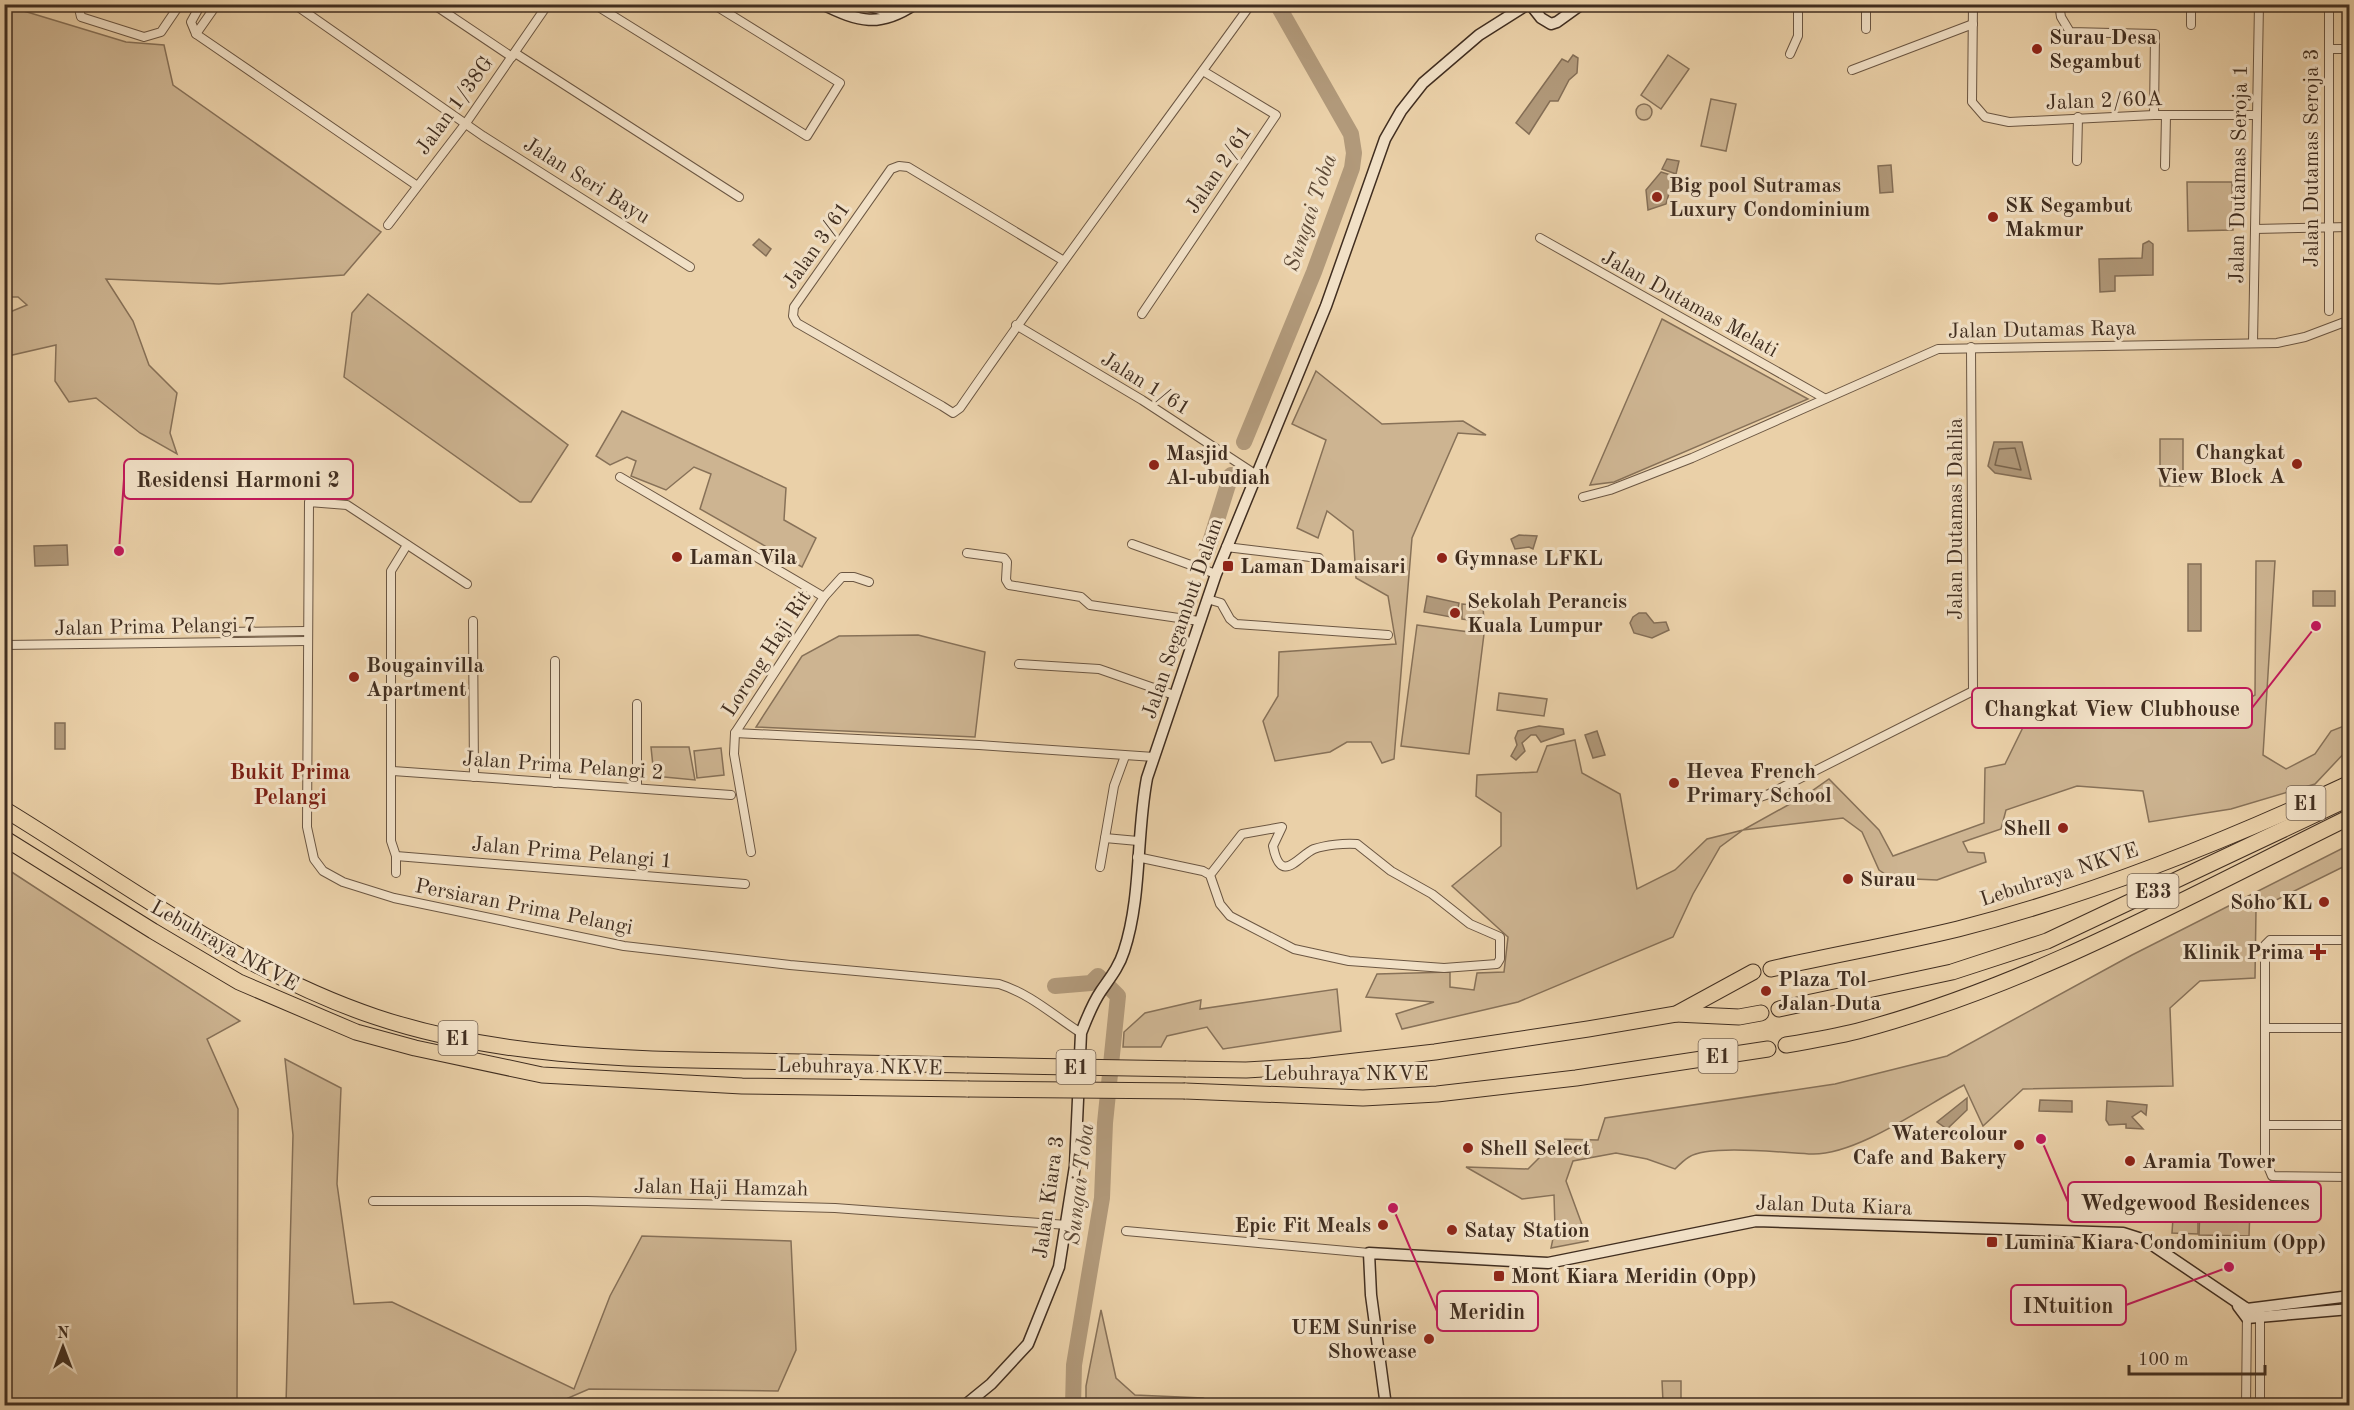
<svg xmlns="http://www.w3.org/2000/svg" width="2354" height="1410" viewBox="0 0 2354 1410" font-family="'Old Standard TT',serif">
  <rect width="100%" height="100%" fill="#ead0a8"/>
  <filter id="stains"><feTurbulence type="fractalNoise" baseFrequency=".00333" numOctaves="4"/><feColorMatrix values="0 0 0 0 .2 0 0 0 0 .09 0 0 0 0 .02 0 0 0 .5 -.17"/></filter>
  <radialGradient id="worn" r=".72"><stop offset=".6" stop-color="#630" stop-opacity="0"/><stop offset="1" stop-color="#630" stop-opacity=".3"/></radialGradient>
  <g fill="#cdb491" stroke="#877158" stroke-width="1.5">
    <path d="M4,5L126,42L164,45L173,85L381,232L344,275L219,284L106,279L133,321L149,365L177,393L170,433L177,454L140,433L96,398L69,402L55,381L56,345L8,356L5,314L27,305L18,297H5Z"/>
    <path d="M1668,55L1689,69L1661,109L1641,95Z"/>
    <path d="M1711,99L1736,104L1726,151L1701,146Z"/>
    <circle cx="1644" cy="112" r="8"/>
    <path d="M2187,182H2232L2233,230L2188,231Z"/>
    <path d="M368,294L568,445L531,502H520L344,377L352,313Z"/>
    <path d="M1662,319L1808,399L1614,482L1590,485Z"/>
    <path d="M1316,371L1382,424L1463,421L1486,435L1458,433L1412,538L1394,759L1382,763L1371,742H1347L1330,752L1275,761L1263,721L1278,696L1279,652L1396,644L1388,596L1356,578L1353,531L1327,511L1318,538L1297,528L1326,440L1292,424Z"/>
    <path d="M622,411L786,488L784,520L816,538L802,567L700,509L711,474L694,467L666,490L631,476L636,461L627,457L610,465L596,456Z"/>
    <rect x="2160" y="439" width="23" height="47"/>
    <path d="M2256,561H2275L2263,755L2286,769L2315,754L2331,731L2349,724V748L2315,784L2231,809L2149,822L2143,791L2077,786L2006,810L2001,829L1963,842L1968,852L1984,853L1986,862L1937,880L1891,878L1879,870L1862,832L1843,818L1743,830L1720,847L1693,894L1673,937L1518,1002L1402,1029L1396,1014L1434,1002L1366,997L1377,974L1450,972V987L1474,990L1477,973L1504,972L1508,937L1452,886L1501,846V813L1476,796L1477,775L1537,772L1547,746L1575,740L1582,773L1620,794L1637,889L1675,870L1707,839L1743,830L1806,795L1829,779L1879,830L1893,856L1984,823L1985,768L2005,764L2032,709L2234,707L2255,695Z"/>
    <path d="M1462,604L1483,606L1484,622L1462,619Z"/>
    <path d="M1417,625L1484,634L1469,754L1401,746Z"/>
    <path d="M918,635L985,652L975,737L756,727L802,656L839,636Z"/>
    <path d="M1499,693L1547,699L1544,716L1497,710Z"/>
    <path d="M651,747H689L695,780L654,776Z"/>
    <path d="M721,748L724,775L697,778L694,751Z"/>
    <path d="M2349,845V864L2256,910L2255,978L2200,981L2170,1008L2173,1086L2023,1089L1983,1126L1964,1085C1923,1107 1857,1155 1812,1154C1786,1153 1709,1144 1689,1157C1684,1160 1679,1165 1675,1169L1647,1159L1616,1153L1573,1161L1566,1181L1588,1241L1551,1248L1555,1229L1554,1195L1522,1199L1466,1167L1528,1169L1558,1139L1598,1140L1605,1118L1835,1084L1947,1056L2132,955Z"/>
    <path d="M4,867L240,1021L207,1039L238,1109L237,1405H5Z"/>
    <path d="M1337,989L1341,1031L1223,1049L1207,1027L1167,1036L1161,1047H1123L1124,1032L1145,1013L1201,1000L1200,1009Z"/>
    <path d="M285,1059L341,1088L337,1184L354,1304L392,1302L574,1389L610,1296L642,1236L791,1241L796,1350L778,1391L589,1389L550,1406L286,1405L293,1135Z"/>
    <path d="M2200,1208L2250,1209L2249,1236L2199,1235Z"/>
    <path d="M2173,1218L2198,1219V1234L2172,1233Z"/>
    <path d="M1101,1310L1116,1378L1135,1395L1203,1398L1210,1401L1200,1406L1086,1405V1386Z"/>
    <path d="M1662,1381H1681V1403L1663,1402Z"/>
  </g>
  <g fill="#b1997a" stroke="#846e56" stroke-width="1.5">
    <path d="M1573,55L1578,58L1577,73L1569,80L1558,101H1550L1529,134L1516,123L1562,59L1568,62Z"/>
    <path d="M1667,159L1679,161L1676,174L1662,169Z"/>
    <path d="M1891,165L1893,192L1880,193L1878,166Z"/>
    <path d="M1661,172L1674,176L1666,204L1648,210L1646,190Z"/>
    <path d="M759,239L771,249L766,256L753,245Z"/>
    <path d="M2149,241L2153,244V275L2115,276V291L2100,292L2099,259L2142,258L2143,244Z"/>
    <path d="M1994,442H2022L2031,479L1995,473L1988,466Z"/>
    <path d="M1519,535L1537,536L1533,549L1529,547L1515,549L1511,539Z"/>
    <path d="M67,545L68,565L35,566L34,546Z"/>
    <rect x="2188" y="564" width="13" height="67"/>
    <rect x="2313" y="591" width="22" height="15"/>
    <path d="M1427,596L1459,603L1456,618L1424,612Z"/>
    <path d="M1639,613H1646L1654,623L1666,622L1669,630L1652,638L1634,633L1630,623L1633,617Z"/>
    <rect x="55" y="723" width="10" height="26"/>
    <path d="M1539,726L1563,729L1564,734L1541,742L1536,735H1531L1522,743L1525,751L1516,760L1511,756L1517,745L1515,738L1518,731Z"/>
    <path d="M1597,731L1605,755L1593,758L1585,735Z"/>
    <path d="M1967,1098V1110L1947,1129L1937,1122Z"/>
    <path d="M2040,1100L2072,1101V1112L2039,1111Z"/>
    <path d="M2107,1101L2147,1105L2146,1115L2141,1111L2132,1117L2143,1129L2126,1128V1124L2109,1125L2106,1120Z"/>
  </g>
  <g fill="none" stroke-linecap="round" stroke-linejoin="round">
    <path stroke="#79644d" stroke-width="1.5" d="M2015,448L2021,470L1995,465L1999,449Z"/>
    <g stroke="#b1997a" stroke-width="16">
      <path d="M1244,442L1314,272L1352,168L1354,153L1351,134L1277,4"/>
      <path d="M1207,552L1231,475"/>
      <path d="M1055,986L1091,983L1098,976L1118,996L1105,1123L1102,1198L1074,1365L1073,1406"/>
    </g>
    <g stroke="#6b5642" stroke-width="10">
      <g id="street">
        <path d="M78,4L81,17L144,37L161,32L180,4"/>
        <path d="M201,4L191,22L196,34L416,185"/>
        <path d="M294,4L483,136L690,267"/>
        <path d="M433,4L512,57"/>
        <path d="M594,4L807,136L840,83L713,4"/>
        <path d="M1866,4V29"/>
        <path d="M1973,4L1972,102L1985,117L2009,122L2154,115H2257"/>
        <path d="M2059,4L2061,17L2070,32L2155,34L2154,115"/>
        <path d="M2191,4V25"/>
        <path d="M196,34L217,4"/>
        <path d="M2329,49H2350"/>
        <path d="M515,53L739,197"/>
        <path d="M1790,54L1798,36V4"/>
        <path d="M1852,70L1973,24"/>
        <path d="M2077,161L2078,117"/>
        <path d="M2165,166L2166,115"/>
        <path d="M388,225L466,123L548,4"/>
        <path d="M2255,229L2350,227"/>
        <path d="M1540,238L1824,398"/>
        <path d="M1064,261L908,167L899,166L891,169L794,307L793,316L797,323L942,406L953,413L960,408C1054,271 1154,139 1251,4"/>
        <path d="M2329,311V4"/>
        <path d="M1142,314L1276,115L1203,71"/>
        <path d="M1016,325L1142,400L1255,474"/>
        <path d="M2253,343L2259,4"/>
        <path d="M620,477L824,597"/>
        <path d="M1583,497L1610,490L1692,458L1938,349L2277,343L2305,337L2350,320"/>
        <path d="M1132,544L1216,574"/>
        <path d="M1226,547L1319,558"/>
        <path d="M967,553L1004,558L1007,562L1006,580L1009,585L1081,597L1090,605L1199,621"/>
        <path d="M467,584L347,505L309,502L307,827L314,859L323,871L343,882L394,898L624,946L790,965L999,984C1031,994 1054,1016 1081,1033"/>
        <path d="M1207,599L1221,603L1230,619L1236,624L1388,635"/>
        <path d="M473,621L474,777"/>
        <path d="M226,632L306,631"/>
        <path d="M4,645L306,641"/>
        <path d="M555,661V783"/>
        <path d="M1019,664L1099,669L1174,695"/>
        <path d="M637,704V788"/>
        <path d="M735,733L979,745L1154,757"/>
        <path d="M393,771L731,795"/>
        <path d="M1711,800L1760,797L1769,794L1973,691L1971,347"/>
        <path d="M1105,838L1138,841"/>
        <path d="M751,852L734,754L735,733L824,597L842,577H854L869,582"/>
        <path d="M396,856L745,884"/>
        <path d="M1137,857L1203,871L1210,875L1220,904L1230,916L1294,949L1349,961L1444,968L1497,964L1500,959V937L1470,924L1432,894L1391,871L1357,844C1344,843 1326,845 1314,849C1299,855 1281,887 1273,846L1282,827L1242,834L1210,875"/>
        <path d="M1100,867L1114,786L1125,756"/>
        <path d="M396,873V856L391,841V571L407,545"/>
        <path d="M2350,940H2270L2265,945V1159L2272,1176L2350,1177"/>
        <path d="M2265,1028H2350"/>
        <path d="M2265,1125H2350"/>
        <path d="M373,1201H587L835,1208L1067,1225"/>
        <path d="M1126,1231L1369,1253"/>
        <path d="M2260,1313V1406"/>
        <path d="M2246,1406L2247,1313"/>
      </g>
    </g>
    <g stroke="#412e20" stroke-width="13">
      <g id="secondary">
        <path d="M822,4C859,22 879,28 915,4"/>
        <path d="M863,4L887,11H901"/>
        <path d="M1530,4L1541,18L1551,24L1557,22L1582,4"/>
        <path d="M2238,1306L2247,1318L2350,1309"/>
        <path d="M964,1406L991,1384L1028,1344L1059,1267L1075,1166L1081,1033C1087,1018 1092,1004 1101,991C1110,978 1119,967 1124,951C1142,896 1136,835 1147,778L1216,574L1326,306L1385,139L1401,111L1423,83L1479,35L1528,4"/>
        <path d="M1386,1406L1371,1295L1369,1253L1548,1263L1756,1221L2123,1233L2145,1240L2247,1309L2350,1296"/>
      </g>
    </g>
    <g stroke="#412e20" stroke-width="17">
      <g id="highway">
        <path d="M4,809C124,882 241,972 376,1017C495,1057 622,1059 746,1061C820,1062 894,1064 967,1065"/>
        <path d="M4,838L153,931L239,982L356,1032L415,1048L542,1075L742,1086L968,1089"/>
        <path d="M1771,969C1833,955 1896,944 1958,929C2092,895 2224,842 2350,783"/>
        <path d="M1779,1009L1952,972L2047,941L2350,798"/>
        <path d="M1676,1014L1739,1017L1761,1013"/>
        <path d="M1786,1045C1810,1041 1834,1037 1858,1031C2031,985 2189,896 2350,817"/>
        <path d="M1186,1069L1246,1070L1311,1066L1435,1052L1588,1029L1676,1014L1753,972"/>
        <path d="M1185,1091L1363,1098L1437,1094L1576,1078L1768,1049"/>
      </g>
    </g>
    <use href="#street" stroke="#f1e0c6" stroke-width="8"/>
    <use href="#secondary" stroke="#f1e0c6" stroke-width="10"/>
    <use href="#highway" stroke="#ead0a8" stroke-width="15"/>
    <g stroke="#412e20" stroke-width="17" stroke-linecap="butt">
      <g id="highway-bridge">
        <path d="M967,1065L1186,1069"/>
        <path d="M968,1089L1185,1091"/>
      </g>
    </g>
    <use href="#highway-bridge" stroke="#ead0a8" stroke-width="15"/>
  </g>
  <g fill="#8f2418" stroke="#f1e0c6" stroke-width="2">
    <circle cx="2037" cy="49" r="6"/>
    <circle cx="1657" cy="197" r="6"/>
    <circle cx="1993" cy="217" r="6"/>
    <circle cx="2297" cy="464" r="6"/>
    <circle cx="1154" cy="465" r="6"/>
    <circle cx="677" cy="557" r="6"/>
    <circle cx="1442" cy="558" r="6"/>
    <rect x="1222" y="560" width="12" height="12" rx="3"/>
    <circle cx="1455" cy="613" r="6"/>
    <circle cx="354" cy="677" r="6"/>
    <circle cx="1674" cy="783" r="6"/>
    <circle cx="2063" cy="828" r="6"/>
    <circle cx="1848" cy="879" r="6"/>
    <circle cx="2324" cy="902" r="6"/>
    <path d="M2315 943h6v6h6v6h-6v6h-6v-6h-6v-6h6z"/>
    <circle cx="1766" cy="991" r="6"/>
    <circle cx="2019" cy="1145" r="6"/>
    <circle cx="1468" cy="1148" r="6"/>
    <circle cx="2130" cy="1161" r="6"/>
    <circle cx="1383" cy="1225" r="6"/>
    <circle cx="1452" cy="1230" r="6"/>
    <rect x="1986" y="1236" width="12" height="12" rx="3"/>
    <rect x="1493" y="1270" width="12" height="12" rx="3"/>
    <circle cx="1429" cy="1339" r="6"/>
  </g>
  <g text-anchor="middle" stroke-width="6" stroke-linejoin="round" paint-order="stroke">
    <g fill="#f1e0c6" stroke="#766352" stroke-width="1.5">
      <rect x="2286.5" y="786" width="39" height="34" rx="4.5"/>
      <rect x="2127.5" y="874" width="51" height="34" rx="4.5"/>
      <rect x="438.5" y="1021" width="39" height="34" rx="4.5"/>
      <rect x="1698.5" y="1039" width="39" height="34" rx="4.5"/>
      <rect x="1056.5" y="1050" width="39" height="34" rx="4.5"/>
    </g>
    <g font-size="20" font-weight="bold" fill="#412e20">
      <text x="2306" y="810">E1</text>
      <text x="2153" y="898">E33</text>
      <text x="458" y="1045">E1</text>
      <text x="1718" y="1063">E1</text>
      <text x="1076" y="1074">E1</text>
    </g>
    <g font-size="21" font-weight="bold" fill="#412e20" stroke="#f1e0c6" text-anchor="start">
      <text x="2049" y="44">Surau Desa<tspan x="2049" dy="24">Segambut</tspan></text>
      <text x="1669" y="192">Big pool Sutramas<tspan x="1669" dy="24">Luxury Condominium</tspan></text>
      <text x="2005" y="212">SK Segambut<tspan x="2005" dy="24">Makmur</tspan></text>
      <text x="2285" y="459" text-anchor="end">Changkat<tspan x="2285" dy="24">View Block A</tspan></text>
      <text x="1166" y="460">Masjid<tspan x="1166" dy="24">Al-ubudiah</tspan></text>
      <text x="689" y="564">Laman Vila</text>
      <text x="1454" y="565">Gymnase LFKL</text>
      <text x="1240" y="573">Laman Damaisari</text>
      <text x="1467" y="608">Sekolah Perancis<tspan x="1467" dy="24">Kuala Lumpur</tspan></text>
      <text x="366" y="672">Bougainvilla<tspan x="366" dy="24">Apartment</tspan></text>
      <text x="1686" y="778">Hevea French<tspan x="1686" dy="24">Primary School</tspan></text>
      <text x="2051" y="835" text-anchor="end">Shell</text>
      <text x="1860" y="886">Surau</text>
      <text x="2312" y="909" text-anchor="end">Soho KL</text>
      <text x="2304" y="959" text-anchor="end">Klinik Prima</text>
      <text x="1778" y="986">Plaza Tol<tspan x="1778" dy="24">Jalan Duta</tspan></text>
      <text x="2007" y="1140" text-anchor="end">Watercolour<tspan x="2007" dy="24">Cafe and Bakery</tspan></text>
      <text x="1480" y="1155">Shell Select</text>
      <text x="2142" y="1168">Aramia Tower</text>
      <text x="1371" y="1232" text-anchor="end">Epic Fit Meals</text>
      <text x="1464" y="1237">Satay Station</text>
      <text x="2004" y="1249">Lumina Kiara Condominium (Opp)</text>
      <text x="1511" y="1283">Mont Kiara Meridin (Opp)</text>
      <text x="1417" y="1334" text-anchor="end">UEM Sunrise<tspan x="1417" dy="24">Showcase</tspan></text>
    </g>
    <g font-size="21" fill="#412e20" stroke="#f1e0c6">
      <text transform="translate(2104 100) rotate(-2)" y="7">Jalan 2/60A</text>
      <text transform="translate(454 105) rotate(-54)" y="7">Jalan 1/38G</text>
      <text transform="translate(2311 158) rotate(-90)" y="7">Jalan Dutamas Seroja 3</text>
      <text transform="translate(1218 169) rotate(-56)" y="7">Jalan 2/61</text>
      <text transform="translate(2238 174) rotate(-89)" y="7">Jalan Dutamas Seroja 1</text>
      <text transform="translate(587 180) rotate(32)" y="7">Jalan Seri Bayu</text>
      <text transform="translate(816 245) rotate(-55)" y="7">Jalan 3/61</text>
      <text transform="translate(1690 303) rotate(29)" y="7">Jalan Dutamas Melati</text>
      <text transform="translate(2042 329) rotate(-1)" y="7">Jalan Dutamas Raya</text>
      <text transform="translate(1146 383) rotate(32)" y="7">Jalan 1/61</text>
      <text transform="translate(1955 519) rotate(-90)" y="7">Jalan Dutamas Dahlia</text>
      <text transform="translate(1182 618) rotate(-71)" y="7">Jalan Segambut Dalam</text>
      <text transform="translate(155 626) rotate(-1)" y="7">Jalan Prima Pelangi 7</text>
      <text transform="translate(766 653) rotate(-57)" y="7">Lorong Haji Rit</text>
      <text transform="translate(563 765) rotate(4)" y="7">Jalan Prima Pelangi 2</text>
      <text transform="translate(572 852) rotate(5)" y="7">Jalan Prima Pelangi 1</text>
      <text transform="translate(2059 874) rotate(-18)" y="7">Lebuhraya NKVE</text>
      <text transform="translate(524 906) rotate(11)" y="7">Persiaran Prima Pelangi</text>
      <text transform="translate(225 945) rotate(29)" y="7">Lebuhraya NKVE</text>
      <text transform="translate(860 1066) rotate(1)" y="7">Lebuhraya NKVE</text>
      <text x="1346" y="1080">Lebuhraya NKVE</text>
      <text transform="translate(721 1187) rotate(1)" y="7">Jalan Haji Hamzah</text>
      <text transform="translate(1048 1197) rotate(-82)" y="7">Jalan Kiara 3</text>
      <text transform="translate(1834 1205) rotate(2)" y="7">Jalan Duta Kiara</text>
    </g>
    <g font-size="22" font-style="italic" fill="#5d4936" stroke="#f1e0c6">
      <text transform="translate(1309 212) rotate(-71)" y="8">Sungai Toba</text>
      <text transform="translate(1078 1184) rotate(-83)" y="8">Sungai Toba</text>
    </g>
    <g font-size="22" font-weight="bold" fill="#7a1f14" stroke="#f1e0c6">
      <text x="290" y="779">Bukit Prima<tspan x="290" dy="25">Pelangi</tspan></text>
    </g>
  </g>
  <path fill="none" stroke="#c2185b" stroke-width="2" d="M119 551L124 479M2316 626L2252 708M2041 1139L2068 1202M2229 1267L2126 1305M1393 1208L1437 1311"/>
  <g fill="#c2185b" stroke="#f1e0c6" stroke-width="2">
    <circle cx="119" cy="551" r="6"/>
    <circle cx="2316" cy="626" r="6"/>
    <circle cx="2041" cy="1139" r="6"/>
    <circle cx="2229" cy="1267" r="6"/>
    <circle cx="1393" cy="1208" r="6"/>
  </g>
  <g fill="#f1e0c6" stroke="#c2185b" stroke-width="2">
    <rect x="124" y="459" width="229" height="40" rx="6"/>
    <rect x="1972" y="688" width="280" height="40" rx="6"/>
    <rect x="2068" y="1182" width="253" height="40" rx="6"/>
    <rect x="2011" y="1285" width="115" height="40" rx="6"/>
    <rect x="1437" y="1291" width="101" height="40" rx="6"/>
  </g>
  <g font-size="22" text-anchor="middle" font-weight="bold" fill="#412e20">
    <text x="238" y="487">Residensi Harmoni 2</text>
    <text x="2112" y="716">Changkat View Clubhouse</text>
    <text x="2195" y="1210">Wedgewood Residences</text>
    <text x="2068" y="1313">INtuition</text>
    <text x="1487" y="1319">Meridin</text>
  </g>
  <rect width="2354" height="1410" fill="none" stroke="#ead0a8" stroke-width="24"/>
  <rect x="6" y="6" width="2342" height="1398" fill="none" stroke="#412e20" stroke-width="3"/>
  <rect x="12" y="12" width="2330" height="1386" fill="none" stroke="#412e20" stroke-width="1.5"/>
  <g transform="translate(63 1347)" stroke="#f1e0c6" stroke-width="4.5" paint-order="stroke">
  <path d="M0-4.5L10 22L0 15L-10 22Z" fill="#412e20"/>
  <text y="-9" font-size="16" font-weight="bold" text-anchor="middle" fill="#412e20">N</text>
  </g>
  <path d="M2129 1365v9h136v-9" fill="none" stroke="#412e20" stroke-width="3"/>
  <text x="2138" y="1365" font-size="18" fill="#412e20" stroke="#f1e0c6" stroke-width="4.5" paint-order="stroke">100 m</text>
  <rect width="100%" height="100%" filter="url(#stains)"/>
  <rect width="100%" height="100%" fill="url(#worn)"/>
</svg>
